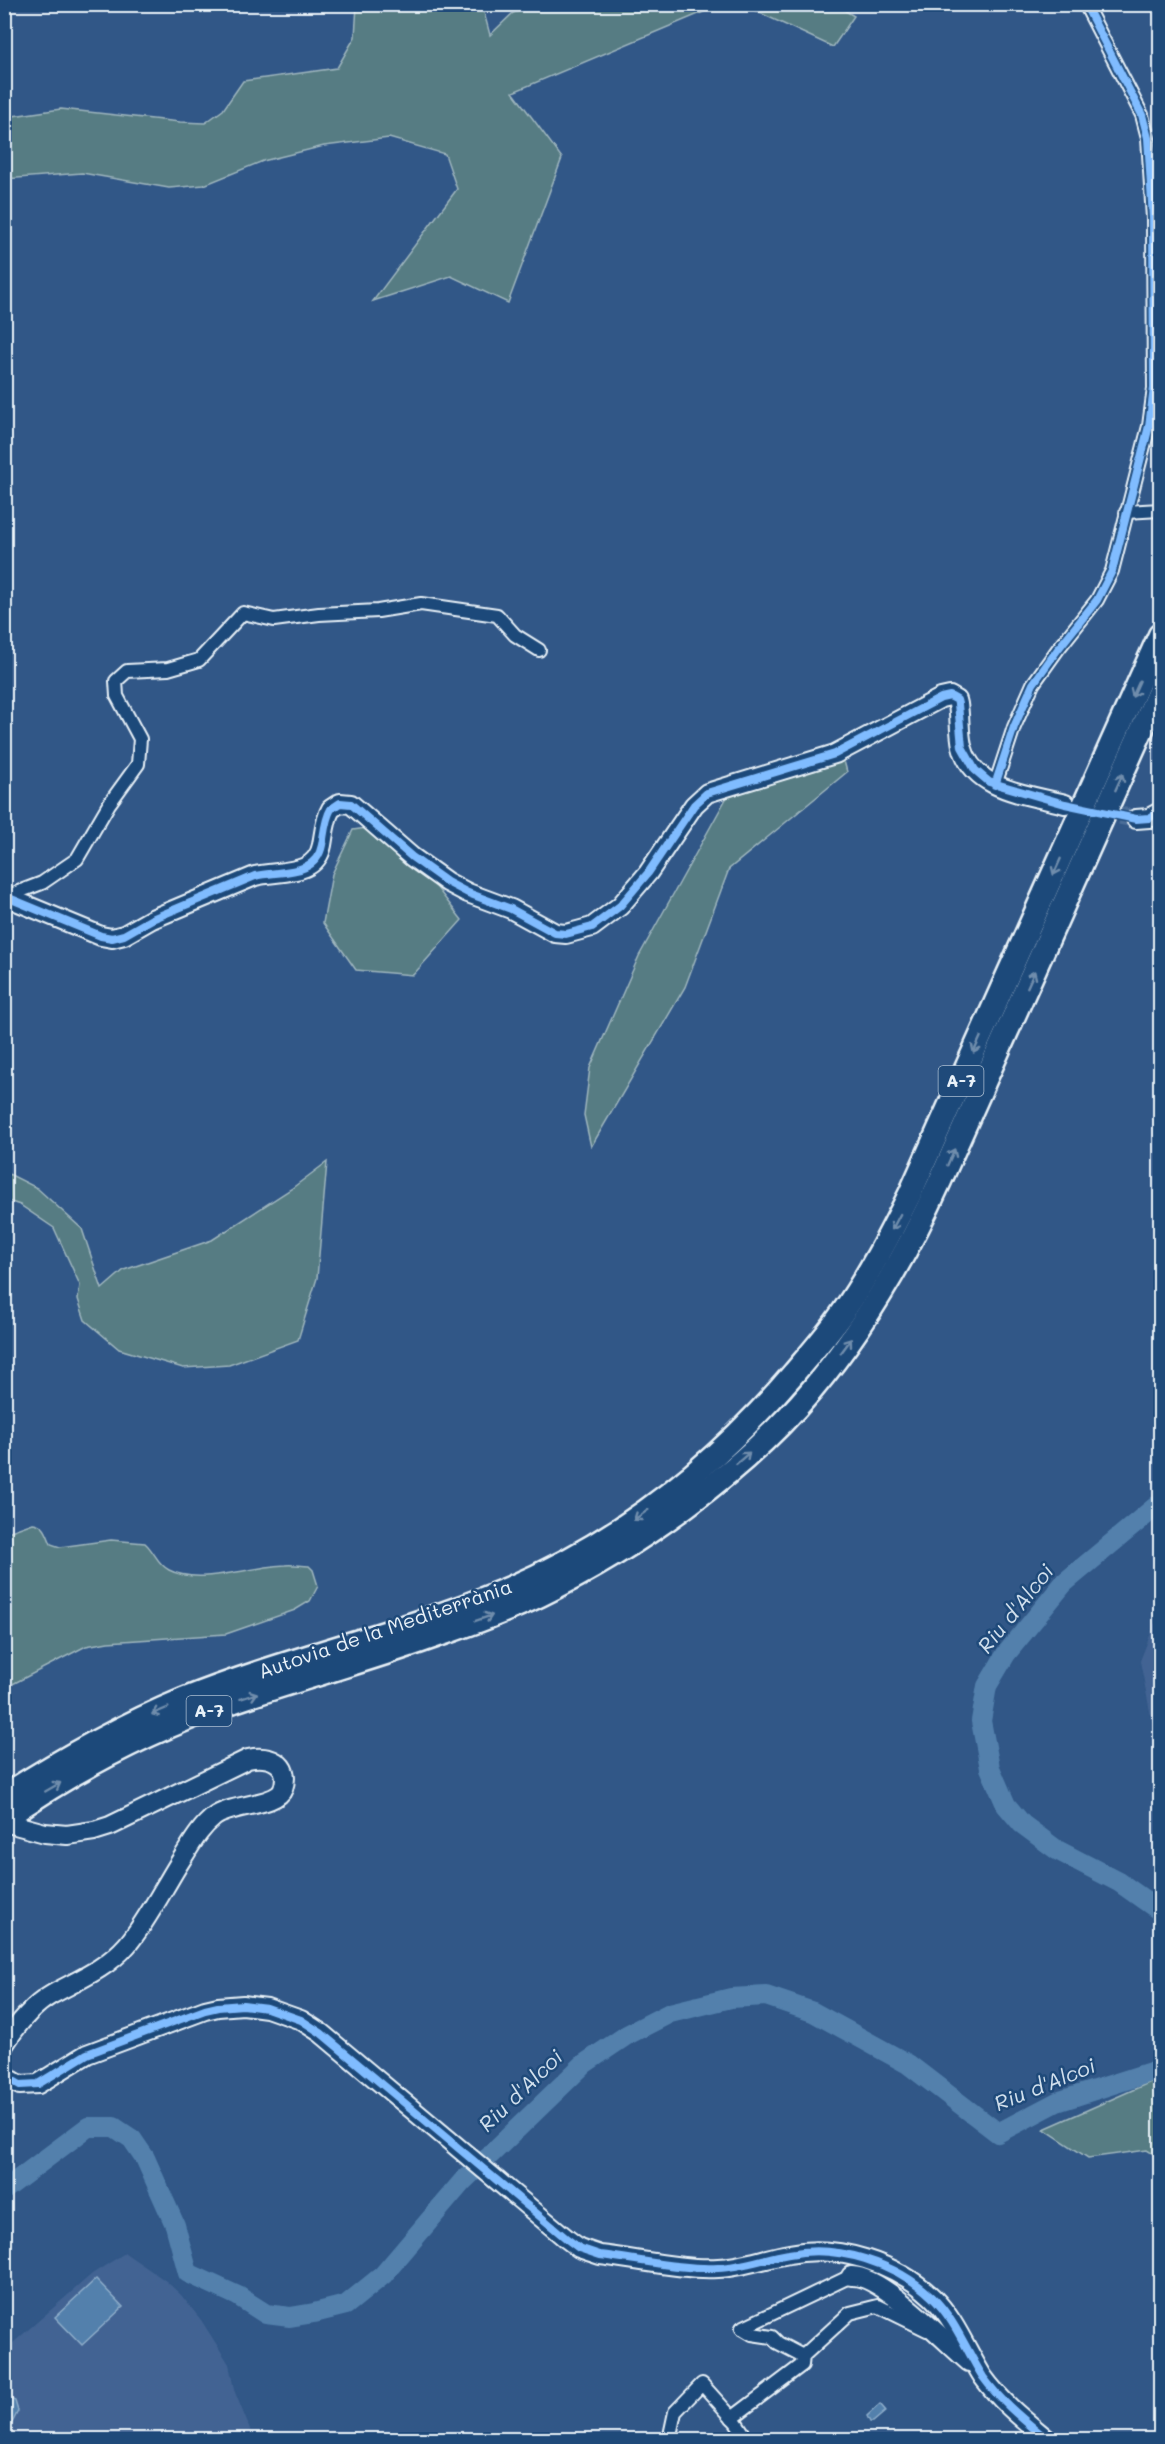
<svg xmlns="http://www.w3.org/2000/svg" width="1165" height="2444" viewBox="0 0 1165 2444" font-family="Mali,sans-serif">
  <rect width="100%" height="100%" fill="#315787"/>
  <filter id="ink" filterUnits="userSpaceOnUse"><feTurbulence type="fractalNoise" baseFrequency=".0167" numOctaves="2"/><feDisplacementMap in="SourceGraphic" scale="12" xChannelSelector="R" yChannelSelector="G"/><feConvolveMatrix kernelMatrix="1 2 1 2 8 2 1 2 1" color-interpolation-filters="sRGB"/></filter>
  <g filter="url(#ink)">
    <g fill="#436493">
      <path d="M1160,1610V1733L1152,1721L1140,1661Z"/>
      <path d="M125,2253L166,2281L181,2295L201,2320L229,2364L234,2390L254,2439L5,2440V2350L92,2274Z"/>
    </g>
    <g fill="#567c83" stroke="#9fb6be" stroke-width="1.5">
      <path d="M357,5H482L490,35L513,13L539,5H720L513,92L562,158L508,303L451,276L373,301L457,189L445,154L389,138L324,146L263,161L204,185L169,188L82,173L5,179L6,117L61,109L180,122L205,123L223,110L243,81L337,68L355,37Z"/>
      <path d="M743,5H836L854,16L833,47Z"/>
      <path d="M843,757L847,772L729,869L685,987L591,1147L584,1115L590,1068L639,956L727,797Z"/>
      <path d="M388,825L462,920L413,975L356,970L323,923L332,874L353,830Z"/>
      <path d="M327,1162L317,1278L298,1340L229,1365L183,1368L119,1349L85,1320L78,1299L80,1285L54,1228L20,1205L5,1200V1172L37,1188L82,1229L102,1289L124,1270L212,1240L291,1189Z"/>
      <path d="M33,1523C45,1524 47,1535 51,1544L60,1547L111,1540L145,1543C155,1552 157,1564 169,1570C199,1586 253,1566 285,1565C293,1564 301,1566 309,1566L313,1570L318,1586L310,1601L295,1610L226,1634L108,1642L86,1646L5,1688V1533Z"/>
      <path d="M1160,2078V2158L1147,2150L1088,2158L1044,2129Z"/>
    </g>
    <g fill="#5280ac" stroke="#8eadca" stroke-width="1.5">
      <path d="M96,2279L123,2307L82,2345L55,2317Z"/>
      <path d="M4,2396L15,2401L18,2411L13,2421L5,2425Z"/>
      <path d="M880,2404L886,2411L873,2422H870L867,2416Z"/>
    </g>
    <g fill="none" stroke-linecap="round" stroke-linejoin="round">
      <g stroke="#5280ac" stroke-width="20">
        <path d="M1160,1503L1064,1583L1006,1654L987,1686L981,1721L990,1768L1006,1805L1022,1824L1057,1850L1119,1882L1160,1911"/>
        <path d="M4,2190L88,2127H114L132,2139L145,2158L175,2225L188,2273L238,2296L266,2314L290,2317L314,2313L346,2305L383,2275L462,2182L584,2064L627,2035L670,2013L731,1998L766,1996L813,2012L908,2064L998,2133L1057,2102L1160,2069"/>
      </g>
      <path stroke="#4c6e98" stroke-width="18" stroke-dasharray="18 9" stroke-linecap="butt" d="M1094,810L1136,819"/>
      <g stroke="#e8f1f8" stroke-width="16">
        <g id="street">
          <path d="M1126,512L1160,510"/>
          <path d="M995,785L1014,727L1033,684L1058,649L1097,600L1112,571L1149,426L1154,388L1153,219L1148,138L1142,115L1085,4"/>
          <path d="M9,898L13,894L42,883L77,859L109,804L138,764L140,739L117,696L116,681L127,671L168,669L199,660L243,613L274,620L319,614L378,611L421,604L497,615L515,635L539,650"/>
          <path d="M742,2328L851,2276"/>
          <path d="M742,2328L752,2334L772,2337L778,2343L803,2356"/>
          <path d="M803,2356L850,2313L878,2306L927,2330"/>
          <path d="M732,2418L802,2365L803,2356"/>
          <path d="M669,2440L675,2412L702,2384L736,2422L748,2440"/>
        </g>
      </g>
      <g stroke="#e8f1f8" stroke-width="22">
        <g id="secondary">
          <path d="M1136,819L1149,818L1160,812"/>
          <path d="M4,896L101,936L112,938L124,935L152,919L255,876C280,870 316,877 322,845C324,834 325,819 331,809L340,803L351,804L412,857L447,882L468,893L511,909L555,933L566,934L592,927L620,906L648,873L694,805L707,793L835,754L941,698L950,696L957,700L958,704C960,718 959,732 962,746C973,791 1027,794 1065,804"/>
          <path d="M4,1822L45,1833L67,1835L94,1831L110,1826L248,1759C268,1755 292,1762 283,1789C277,1806 231,1804 214,1817C200,1828 192,1843 183,1857C166,1883 147,1922 127,1945C106,1969 78,1980 51,1995C32,2006 16,2026 4,2045"/>
          <path d="M4,2072L10,2079L20,2085L38,2084L87,2054L205,2010L218,2007L243,2005L267,2008L301,2020L321,2033L567,2239L579,2248L600,2255C636,2259 683,2270 718,2268C743,2267 765,2258 789,2254C837,2244 896,2263 932,2297C955,2319 966,2350 983,2377C1001,2402 1024,2420 1048,2440"/>
          <path d="M851,2276C881,2274 945,2342 969,2362"/>
        </g>
      </g>
      <g stroke="#e8f1f8" stroke-width="27">
        <g id="highway">
          <path d="M4,1796C62,1759 120,1726 183,1700C288,1658 399,1634 503,1591C618,1543 714,1467 794,1373C811,1353 828,1334 843,1312C869,1275 890,1234 910,1194L1160,635"/>
          <path d="M4,1819C74,1769 154,1729 234,1701C299,1679 366,1661 430,1638C467,1625 505,1612 540,1595C635,1549 743,1472 811,1391C864,1328 906,1256 940,1181L1160,689"/>
        </g>
      </g>
      <use href="#street" stroke="#1f4a7a" stroke-width="12"/>
      <use href="#secondary" stroke="#1f4a7a" stroke-width="18"/>
      <use href="#highway" stroke="#1f4a7a" stroke-width="22"/>
      <g stroke="#1f4a7a" stroke-width="11">
        <g id="cycleway">
          <path d="M995,785L1014,727L1033,684L1058,649L1097,600L1112,571L1149,426L1154,388L1153,219L1148,138L1142,115L1085,4"/>
          <path d="M4,896L101,936L112,938L124,935L152,919L255,876C280,870 316,877 322,845C324,834 325,819 331,809L340,803L351,804L412,857L447,882L468,893L511,909L555,933L566,934L592,927L620,906L648,873L694,805L707,793L835,754L941,698L950,696L957,700L958,704L962,747L975,770L989,782L1065,804L1136,819L1149,818L1160,812"/>
          <path d="M4,2072L10,2079L20,2085L38,2084L87,2054L205,2010L218,2007L243,2005L267,2008L301,2020L321,2033L567,2239L579,2248L600,2255C636,2259 683,2270 718,2268C743,2267 765,2258 789,2254C837,2244 896,2263 932,2297C955,2319 966,2350 983,2377C1001,2402 1024,2420 1048,2440"/>
        </g>
      </g>
      <use href="#cycleway" stroke="#80bcff" stroke-width="8"/>
    </g>
    <defs><path id="oneway-shaft" d="M-6 0H5M1.5-3L5.5 0L1.5 3" fill="none" stroke-width="1.6" stroke-linecap="round" stroke-linejoin="round" transform="scale(1.5)"/></defs>
    <g stroke="#6f8dac">
      <use href="#oneway-shaft" transform="translate(1136 689) rotate(114)"/>
      <use href="#oneway-shaft" transform="translate(1119 782) rotate(-66)"/>
      <use href="#oneway-shaft" transform="translate(1057 867) rotate(114)"/>
      <use href="#oneway-shaft" transform="translate(1031 979) rotate(-66)"/>
      <use href="#oneway-shaft" transform="translate(977 1045) rotate(114)"/>
      <use href="#oneway-shaft" transform="translate(951 1157) rotate(-66)"/>
      <use href="#oneway-shaft" transform="translate(896 1222) rotate(118)"/>
      <use href="#oneway-shaft" transform="translate(846 1346) rotate(-54)"/>
      <use href="#oneway-shaft" transform="translate(743 1458) rotate(-41)"/>
      <use href="#oneway-shaft" transform="translate(641 1515) rotate(145)"/>
      <use href="#oneway-shaft" transform="translate(484 1618) rotate(-19)"/>
      <use href="#oneway-shaft" transform="translate(249 1696) rotate(-18)"/>
      <use href="#oneway-shaft" transform="translate(160 1711) rotate(157)"/>
      <use href="#oneway-shaft" transform="translate(53 1787) rotate(-30)"/>
    </g>
  </g>
  <g text-anchor="middle" stroke-width="5" stroke-linejoin="round" paint-order="stroke">
    <g fill="#1f4a7a" stroke="#acbfd2" stroke-width="1.5">
      <rect x="938.5" y="1066" width="45" height="30" rx="4.5"/>
      <rect x="186.5" y="1696" width="45" height="30" rx="4.5"/>
    </g>
    <g font-size="18" font-weight="bold" fill="#e8f1f8">
      <text x="961" y="1087">A-7</text>
      <text x="209" y="1717">A-7</text>
    </g>
    <g font-size="20" fill="#e8f1f8" stroke="#1f4a7a">
      <text transform="translate(385 1629) rotate(-19)" y="7">Autovia de la Mediterrània</text>
    </g>
    <g font-size="21" font-style="italic" fill="#d2e0ed" stroke="#1f4a7a">
      <text transform="translate(1016 1609) rotate(-51)" y="7">Riu d'Alcoi</text>
      <text transform="translate(1045 2085) rotate(-22)" y="7">Riu d'Alcoi</text>
      <text transform="translate(521 2091) rotate(-44)" y="7">Riu d'Alcoi</text>
    </g>
  </g>
  <rect width="1165" height="2444" fill="none" stroke="#1f4a7a" stroke-width="24"/>
  <rect x="12" y="12" width="1141" height="2420" fill="none" stroke="#e8f1f8" stroke-width="2" filter="url(#ink)"/>
</svg>
